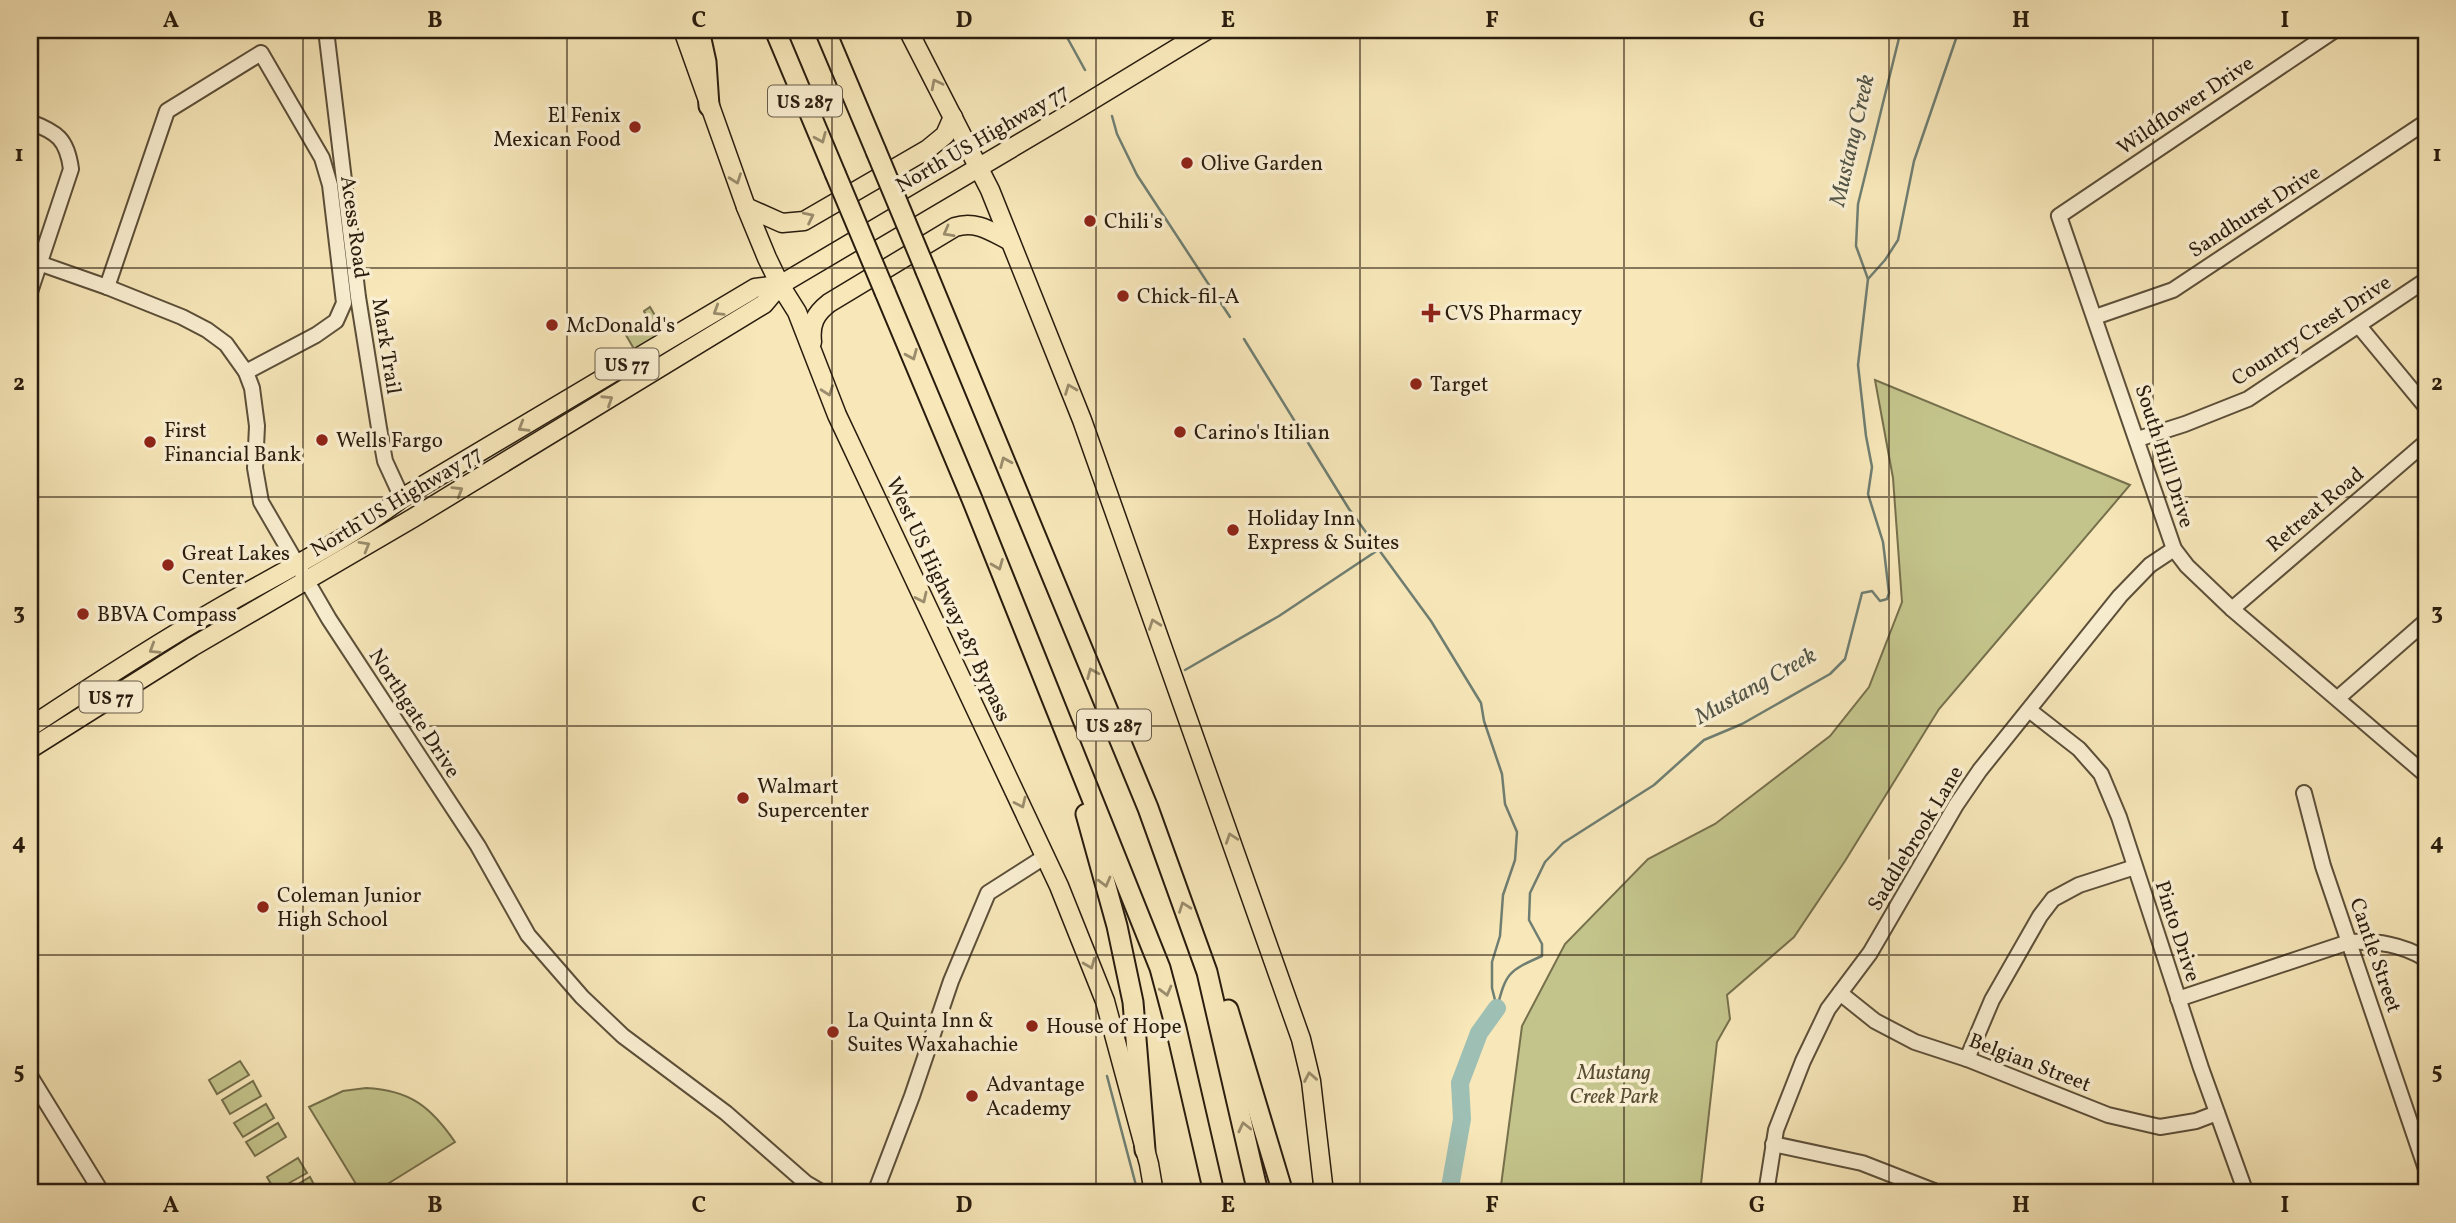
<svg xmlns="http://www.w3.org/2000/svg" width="2456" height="1223" viewBox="0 0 2456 1223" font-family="Vollkorn,serif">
  <rect width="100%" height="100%" fill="#f7e7b9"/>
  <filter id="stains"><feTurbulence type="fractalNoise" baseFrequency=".00286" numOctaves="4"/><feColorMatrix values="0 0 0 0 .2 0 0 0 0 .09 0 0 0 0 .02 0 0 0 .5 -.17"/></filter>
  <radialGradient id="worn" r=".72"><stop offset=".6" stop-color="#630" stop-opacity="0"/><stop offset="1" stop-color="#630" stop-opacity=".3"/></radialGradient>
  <g fill="#c3c48b" stroke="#76704c" stroke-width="2">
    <path d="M650,307L665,332L644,350L634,349L619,323L623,321L629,331L648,320L644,311Z"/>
    <path d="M1875,380L2130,485L1939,709L1845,861L1794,937L1727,995L1730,1019L1717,1042L1700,1193H1500L1522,1026L1565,944L1648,859L1715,824L1830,736L1869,687L1902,602L1893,478Z"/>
    <path d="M240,1061L249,1075L217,1094L209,1080Z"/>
    <path d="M253,1081L261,1096L230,1114L222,1100Z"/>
    <path d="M366,1088C410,1090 431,1107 455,1142L373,1193L359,1189L309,1107L343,1091Z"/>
    <path d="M266,1104L274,1118L243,1137L234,1123Z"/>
    <path d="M278,1123L286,1137L255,1156L246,1142Z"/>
    <path d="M298,1158L307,1173L275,1191L267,1177Z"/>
    <path d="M310,1177L318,1192L316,1193H283Z"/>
  </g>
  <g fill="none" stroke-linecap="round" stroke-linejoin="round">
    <g stroke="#6f7e72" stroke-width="2.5">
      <path d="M1063,30L1085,70"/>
      <path d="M1112,116L1117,134L1137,175L1230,317"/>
      <path d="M1868,279L1885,260L1898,240L1914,161L1959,30"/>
      <path d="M1244,339L1349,509L1431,621L1481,703L1484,721L1502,774L1505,804L1517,832L1515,860L1503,895L1500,936L1492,962V988L1496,1004"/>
      <path d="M1185,670L1279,616L1378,550"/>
      <path d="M1497,1008C1506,973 1508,971 1542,956V944L1529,920L1530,893L1545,862L1563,843L1654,785L1704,740L1742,724L1830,674L1845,659L1862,593L1872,591L1880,601L1887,599L1889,593L1883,542L1868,494L1872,467L1866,436L1858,365L1868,279L1856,246L1858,204L1901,30"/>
      <path d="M1107,1076L1138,1193"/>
      <path d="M1103,1193L1137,1188"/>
    </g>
    <path stroke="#9dbfb4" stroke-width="18" d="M1449,1193L1462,1119L1460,1083L1479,1033L1497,1008"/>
    <g stroke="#5c4f39" stroke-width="18">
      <g id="minor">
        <path d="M326,30L358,297L379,428L385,461L402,498"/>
        <path d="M2335,30L2059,216L2174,549L2187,566L2232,609L2426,775"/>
        <path d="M30,122C57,132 67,139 71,169L30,292"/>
        <path d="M30,260L107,287L182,317L207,330L226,344L246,372L252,388L257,426L255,468L261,502L329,619L478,846L528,935L582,997L623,1036L726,1113L806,1183L823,1193"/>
        <path d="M107,287L167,111L261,53L322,158L330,185L344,303L336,321L316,335L246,372"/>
        <path d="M2095,317L2173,290L2426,122"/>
        <path d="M2359,326L2426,407"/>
        <path d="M2138,439L2185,424L2248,399L2426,280"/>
        <path d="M2232,609L2426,442"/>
        <path d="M2338,698L2426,621"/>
        <path d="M2029,710L2079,749L2101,774L2119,817L2201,1068L2246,1193"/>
        <path d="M2304,793L2323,866L2426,1169"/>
        <path d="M1840,993L1875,1021L1915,1042L1967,1059L2108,1115L2160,1127L2196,1121L2217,1113"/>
        <path d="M2178,999L2349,942C2378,941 2401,944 2426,959"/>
        <path d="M1967,1059L1992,1000L2040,916L2053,899L2079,885L2135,867"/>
        <path d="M30,1076L102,1193"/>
        <path d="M1773,1144L1862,1163L1939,1193"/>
        <path d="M875,1193L912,1096L951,981L988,893L1046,856"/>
        <path d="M1766,1193L1776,1130L1803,1061L1828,1009L1870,953L1956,805L1980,770L2120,596L2150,565L2174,549"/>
      </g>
    </g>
    <g stroke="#291c0e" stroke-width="21">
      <g id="major">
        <path d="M683,30L746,207L767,258L780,285L797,312L837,415L1059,886L1105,1001L1149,1164L1154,1193"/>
        <path d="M908,30L990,190L1082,420L1301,1039L1311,1081L1324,1193"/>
        <path d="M746,207L782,223L804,221L928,149L945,135L953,117"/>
        <path d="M812,342C810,324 815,314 829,303L955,227C976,220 992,232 1010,241"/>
        <path d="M30,727C93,685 158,643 224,605C284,571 347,540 402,498L755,288L780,285"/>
        <path d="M30,749L192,647L413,518L764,304L780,285L1069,114L1207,30"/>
      </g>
    </g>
    <g stroke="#291c0e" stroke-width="23">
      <g id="highway">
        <path d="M699,30L706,62L709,106"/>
        <path d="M775,30L835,173"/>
        <path d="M825,30L876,151"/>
        <path d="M926,271L1148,808L1207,972L1258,1193"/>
        <path d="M885,292L972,499L1160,968L1176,1028L1214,1193"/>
        <path d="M1086,814L1117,926L1133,1002L1145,1150"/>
        <path d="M1228,1010L1283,1193"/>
      </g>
    </g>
    <use href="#minor" stroke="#faefd2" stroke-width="14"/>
    <use href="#major" stroke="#f7e7b9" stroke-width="18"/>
    <use href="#highway" stroke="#f7e7b9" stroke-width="19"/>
    <g stroke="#291c0e" stroke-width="23" stroke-linecap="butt">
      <g id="highway-bridge">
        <path d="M876,151L926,271"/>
        <path d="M835,173L885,292"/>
      </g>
    </g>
    <use href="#highway-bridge" stroke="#f7e7b9" stroke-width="19"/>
  </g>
  <defs><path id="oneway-chevron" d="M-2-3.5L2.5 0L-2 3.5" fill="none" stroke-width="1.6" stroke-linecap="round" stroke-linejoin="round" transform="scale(1.75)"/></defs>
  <g stroke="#9a8c6c">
    <use href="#oneway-chevron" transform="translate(936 84) rotate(-117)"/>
    <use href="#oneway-chevron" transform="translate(821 138) rotate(67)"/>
    <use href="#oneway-chevron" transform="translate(736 179) rotate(70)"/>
    <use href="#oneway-chevron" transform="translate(809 217) rotate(-26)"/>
    <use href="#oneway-chevron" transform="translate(948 232) rotate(151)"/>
    <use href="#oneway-chevron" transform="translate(718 311) rotate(148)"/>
    <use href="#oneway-chevron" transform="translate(912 355) rotate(67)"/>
    <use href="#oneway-chevron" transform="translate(1070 389) rotate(-111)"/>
    <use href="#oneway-chevron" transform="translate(828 391) rotate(70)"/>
    <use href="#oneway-chevron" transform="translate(608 400) rotate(-33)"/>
    <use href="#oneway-chevron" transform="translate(523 427) rotate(149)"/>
    <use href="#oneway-chevron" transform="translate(1005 462) rotate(-113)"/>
    <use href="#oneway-chevron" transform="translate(458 491) rotate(-31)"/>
    <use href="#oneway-chevron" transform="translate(365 546) rotate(-30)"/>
    <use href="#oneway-chevron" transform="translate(998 565) rotate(68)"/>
    <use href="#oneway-chevron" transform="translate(922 598) rotate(65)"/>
    <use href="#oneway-chevron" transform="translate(1154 624) rotate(-110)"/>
    <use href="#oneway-chevron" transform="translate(154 649) rotate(148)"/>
    <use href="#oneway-chevron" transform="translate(1092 673) rotate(-113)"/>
    <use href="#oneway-chevron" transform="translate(1021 803) rotate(65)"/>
    <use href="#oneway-chevron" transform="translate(1231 838) rotate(-109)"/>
    <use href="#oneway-chevron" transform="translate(1105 882) rotate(75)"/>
    <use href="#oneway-chevron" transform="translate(1184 907) rotate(-110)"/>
    <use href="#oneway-chevron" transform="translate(1090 964) rotate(68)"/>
    <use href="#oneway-chevron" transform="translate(1166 991) rotate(75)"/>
    <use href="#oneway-chevron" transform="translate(1310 1077) rotate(-100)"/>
    <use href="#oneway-chevron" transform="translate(1244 1127) rotate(-103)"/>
  </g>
  <path fill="none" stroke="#291c0e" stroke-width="2" stroke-opacity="0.55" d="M303,30V1193M567,30V1193M832,30V1193M1096,30V1193M1360,30V1193M1624,30V1193M1889,30V1193M2153,30V1193M30,268H2426M30,497H2426M30,726H2426M30,955H2426"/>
  <g fill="#8f2418" stroke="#faefd2" stroke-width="2.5">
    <circle cx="635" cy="127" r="7"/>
    <circle cx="1187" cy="163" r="7"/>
    <circle cx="1090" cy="221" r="7"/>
    <circle cx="1123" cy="296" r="7"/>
    <path d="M1427.5 302.5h7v7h7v7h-7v7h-7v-7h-7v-7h7z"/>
    <circle cx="552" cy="325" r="7"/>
    <circle cx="1416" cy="384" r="7"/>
    <circle cx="1180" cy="432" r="7"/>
    <circle cx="322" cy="440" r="7"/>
    <circle cx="150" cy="442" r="7"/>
    <circle cx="1233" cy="530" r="7"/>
    <circle cx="168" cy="565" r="7"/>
    <circle cx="83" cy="614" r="7"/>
    <circle cx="743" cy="798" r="7"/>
    <circle cx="263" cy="907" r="7"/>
    <circle cx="1032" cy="1026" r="7"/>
    <circle cx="833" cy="1032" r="7"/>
    <circle cx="972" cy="1096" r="7"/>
  </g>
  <g text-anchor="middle" stroke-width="7" stroke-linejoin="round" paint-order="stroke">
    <g fill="#faefd2" stroke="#685b49" stroke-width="2">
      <rect x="768" y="85.5" width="74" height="31" rx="5"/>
      <rect x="595.5" y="348.5" width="63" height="31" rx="5"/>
      <rect x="79.5" y="681.5" width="63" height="31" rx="5"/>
      <rect x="1077" y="709.5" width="74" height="31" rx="5"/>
    </g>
    <g font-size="19" font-weight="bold" fill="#291c0e">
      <text x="805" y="108">US 287</text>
      <text x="627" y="371">US 77</text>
      <text x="111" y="704">US 77</text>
      <text x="1114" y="732">US 287</text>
    </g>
    <g font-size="21" fill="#291c0e" stroke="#faefd2">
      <text transform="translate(2185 105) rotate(-34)" y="7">Wildflower Drive</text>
      <text transform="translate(982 138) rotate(-30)" y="7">North US Highway 77</text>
      <text transform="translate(2254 211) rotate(-33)" y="7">Sandhurst Drive</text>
      <text transform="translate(355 227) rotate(82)" y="7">Acess Road</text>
      <text transform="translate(2311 330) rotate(-33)" y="7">Country Crest Drive</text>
      <text transform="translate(387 346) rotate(81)" y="7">Mark Trail</text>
      <text transform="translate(2165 456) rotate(72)" y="7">South Hill Drive</text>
      <text transform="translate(396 501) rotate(-31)" y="7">North US Highway 77</text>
      <text transform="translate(2315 509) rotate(-40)" y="7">Retreat Road</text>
      <text transform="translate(949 599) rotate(65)" y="7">West US Highway 287 Bypass</text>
      <text transform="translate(415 713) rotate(57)" y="7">Northgate Drive</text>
      <text transform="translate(1915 838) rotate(-59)" y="7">Saddlebrook Lane</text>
      <text transform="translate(2178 931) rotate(72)" y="7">Pinto Drive</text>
      <text transform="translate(2376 955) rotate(71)" y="7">Cantle Street</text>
      <text transform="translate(2030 1062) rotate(21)" y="7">Belgian Street</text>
    </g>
    <g font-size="21" fill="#291c0e" stroke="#faefd2" text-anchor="start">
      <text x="621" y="122" text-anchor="end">El Fenix<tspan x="621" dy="24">Mexican Food</tspan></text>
      <text x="1201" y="170">Olive Garden</text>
      <text x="1104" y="228">Chili's</text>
      <text x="1137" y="303">Chick-fil-A</text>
      <text x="1445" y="320">CVS Pharmacy</text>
      <text x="566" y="332">McDonald's</text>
      <text x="1430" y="391">Target</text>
      <text x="164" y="437">First<tspan x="164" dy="24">Financial Bank</tspan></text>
      <text x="1194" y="439">Carino's Itilian</text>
      <text x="336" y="447">Wells Fargo</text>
      <text x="1247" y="525">Holiday Inn<tspan x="1247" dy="24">Express &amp; Suites</tspan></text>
      <text x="182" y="560">Great Lakes<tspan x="182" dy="24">Center</tspan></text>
      <text x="97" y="621">BBVA Compass</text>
      <text x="757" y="793">Walmart<tspan x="757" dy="24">Supercenter</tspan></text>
      <text x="277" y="902">Coleman Junior<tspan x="277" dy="24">High School</tspan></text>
      <text x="847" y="1027">La Quinta Inn &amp;<tspan x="847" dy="24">Suites Waxahachie</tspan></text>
      <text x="1046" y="1033">House of Hope</text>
      <text x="986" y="1091">Advantage<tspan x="986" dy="24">Academy</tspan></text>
    </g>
    <g font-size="21" font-style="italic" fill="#574e34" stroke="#faefd2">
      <text x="1614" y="1079">Mustang<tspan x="1614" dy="24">Creek Park</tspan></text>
    </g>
    <g font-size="23" font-style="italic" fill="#525548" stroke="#faefd2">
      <text transform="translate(1851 140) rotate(-77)" y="8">Mustang Creek</text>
      <text transform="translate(1755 685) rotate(-29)" y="8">Mustang Creek</text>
    </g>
  </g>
  <rect width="2456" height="1223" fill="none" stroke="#f7e7b9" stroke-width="77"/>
  <rect x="38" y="38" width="2380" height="1146" fill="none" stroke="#291c0e" stroke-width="2.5"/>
  <g font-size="23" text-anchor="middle" font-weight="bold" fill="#291c0e">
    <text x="171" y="27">A</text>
    <text x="435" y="27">B</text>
    <text x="699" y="27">C</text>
    <text x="964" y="27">D</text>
    <text x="1228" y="27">E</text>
    <text x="1492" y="27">F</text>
    <text x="1757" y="27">G</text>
    <text x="2021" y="27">H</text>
    <text x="2285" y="27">I</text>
    <text x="19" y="161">1</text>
    <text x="2437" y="161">1</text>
    <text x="19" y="390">2</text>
    <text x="2437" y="390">2</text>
    <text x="19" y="619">3</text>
    <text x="2437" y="619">3</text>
    <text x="19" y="849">4</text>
    <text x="2437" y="849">4</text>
    <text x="19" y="1078">5</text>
    <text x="2437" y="1078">5</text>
    <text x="171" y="1212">A</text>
    <text x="435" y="1212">B</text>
    <text x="699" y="1212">C</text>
    <text x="964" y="1212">D</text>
    <text x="1228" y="1212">E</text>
    <text x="1492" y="1212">F</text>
    <text x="1757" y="1212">G</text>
    <text x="2021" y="1212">H</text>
    <text x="2285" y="1212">I</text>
  </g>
  <rect width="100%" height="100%" filter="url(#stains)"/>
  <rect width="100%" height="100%" fill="url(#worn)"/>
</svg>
